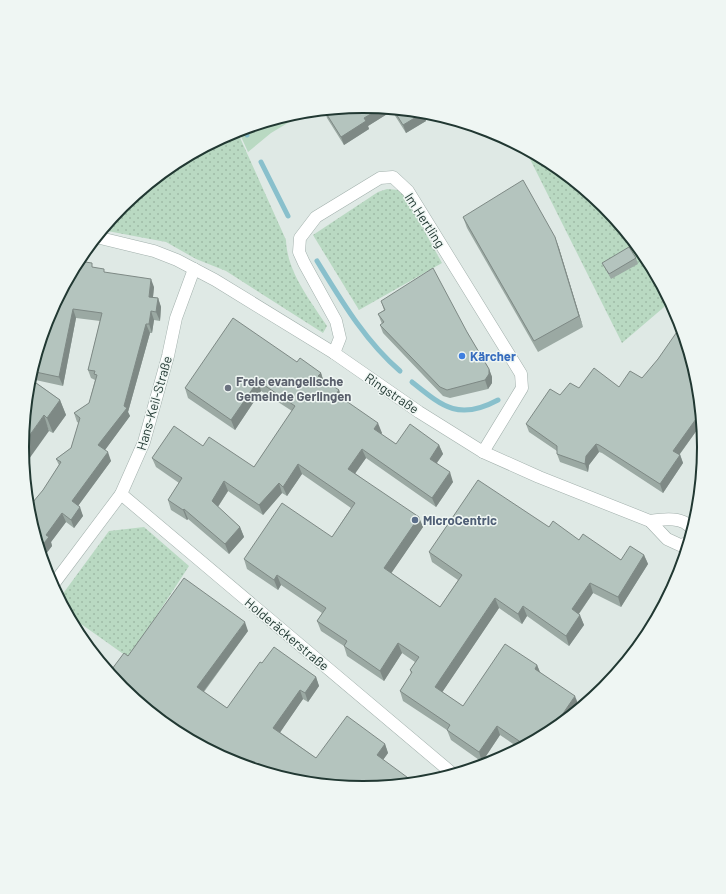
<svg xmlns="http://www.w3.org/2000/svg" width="726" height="894" viewBox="0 0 726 894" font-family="Barlow,sans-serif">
  <defs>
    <pattern id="grass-dots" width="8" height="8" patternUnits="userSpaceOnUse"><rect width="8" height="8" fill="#b9d9c2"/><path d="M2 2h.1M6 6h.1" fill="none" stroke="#9fbba7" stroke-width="1.8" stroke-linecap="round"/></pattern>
  </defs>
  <rect width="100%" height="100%" fill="#dfe9e5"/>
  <g fill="url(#grass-dots)">
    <path d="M237,131L286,240C287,272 310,300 327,326L323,333L226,271L196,259L166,242L102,230L122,206L174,163Z"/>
    <path d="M525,149L553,164L604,206L647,258L670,302L622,343Z"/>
    <path d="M387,189L399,190L404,194L442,263L359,310L313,235L378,192Z"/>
    <path d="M144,527L189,566L129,658L67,614L59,599L109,531Z"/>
  </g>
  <path fill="#b9d9c2" d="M306,112L271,133L248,152L238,130L297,113Z"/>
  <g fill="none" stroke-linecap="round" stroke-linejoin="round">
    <g stroke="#89c0cc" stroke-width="5">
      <path d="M244,128L247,135"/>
      <path d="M261,162L288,216"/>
      <path d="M317,261C341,300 365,341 400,371"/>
      <path d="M412,382C443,407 459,421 498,400"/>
    </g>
    <g stroke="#a2b0ac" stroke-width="13">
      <g id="street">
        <path d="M96,237L154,251L177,260L215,280L334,353L419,412L483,452L539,477L650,521L667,539L680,545L688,543"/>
        <path d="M334,353L340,338L336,321L304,263L299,252L300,238L316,217L380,178L393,177L408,191L521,374L522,388L483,452"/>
        <path d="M121,494L453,774"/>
        <path d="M650,521C663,519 685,516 692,530"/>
        <path d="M52,586L121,494L144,442L168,356L176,318L194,269"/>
      </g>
    </g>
    <g stroke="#9fb4ad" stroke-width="13">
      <path id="secondary" d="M656,619L678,577"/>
    </g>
    <use href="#street" stroke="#fff" stroke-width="12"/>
    <use href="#secondary" stroke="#fff" stroke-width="12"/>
  </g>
  <g fill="#9ba9a3">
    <path d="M363,106L422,112L426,121L406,133L392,111L368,126L369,129L344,145L327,118L324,110Z"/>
    <path d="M463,217L555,237L559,248L583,327L538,352L467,228Z"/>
    <path d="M636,258L638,264L611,279L605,268L602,263Z"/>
    <path d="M94,267L105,273L154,287L153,297L158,298L161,307L160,321L154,320L152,333H150L128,412L130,416L105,450L111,461L78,506L83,516L74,528L66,522L51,542L52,546L42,559L29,513L59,465L56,459L71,448L79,423L77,422L74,413L89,403L95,380L91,378L88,370L100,321L76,318L63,386L31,379L60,400L66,415L53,433L49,431L29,380L48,316Z"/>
    <path d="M381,301L467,332L489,369L492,377V383L488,389L450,398L443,396L383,333L380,325L382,324L378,314L384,310Z"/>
    <path d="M297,362L321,373L323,379L339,390L342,399L382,433L381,434L396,444L439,445L443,454L437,463L453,482L436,507L366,458L355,473L423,527L391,573L440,607L458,580L432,562L429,552L549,527L579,540L621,560L644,555L648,564L621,607L593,593L579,614L584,625L569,646L527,616L522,624L499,608L442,692L463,706L537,665L540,672L579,706L552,731L519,748L500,735L482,762L451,740L447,730L403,701L400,691L411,674L410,670L415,662L402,653L384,681L347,656L344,646L321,631L317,621L322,613L281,585L278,590L247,569L244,559L332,537L351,508L302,474L287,496L282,493L263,515L228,491L218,507L240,527L244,537L229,554L188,519L187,520L171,510L168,500L179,483L156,467L152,458L203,446L254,467L292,411L261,391L235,430L188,398L185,388Z"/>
    <path d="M642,378L697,381L702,423L680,454L683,463L663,493L602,453L599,452L589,465L588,472L560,462L557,454V451L529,432L526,424L560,395L579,388L619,387Z"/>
    <path d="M248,631L204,692L227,708L262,663L316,677L319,686L308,702L303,699L280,732L316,758L385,744L388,753L363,788L128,656Z"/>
  </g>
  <g fill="#7e8985">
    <path d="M381,108L392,109V111L368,126L369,129L344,145L341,137L364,118Z"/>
    <path d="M423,113L426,121L406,133L403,125Z"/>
    <path d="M555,237L559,248L583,327L579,316Z"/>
    <path d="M151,279L154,287L152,306L149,297Z"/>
    <path d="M158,298L161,307L160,321L156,312Z"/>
    <path d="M73,309L76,318L63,386L59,377Z"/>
    <path d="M151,311L154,320L152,333L149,324Z"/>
    <path d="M146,324L150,333L128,412L130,416L102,454L98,445L124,406Z"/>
    <path d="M489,369L492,377V383L488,389L485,380Z"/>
    <path d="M321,373L324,383L318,376Z"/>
    <path d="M258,381L261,391L235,430L231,420Z"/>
    <path d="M339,390L342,399L336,394Z"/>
    <path d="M60,400L66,415L53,433L47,418Z"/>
    <path d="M701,412L702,423L676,459L673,451Z"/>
    <path d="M44,415L49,431L24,466L22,446Z"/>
    <path d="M378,423L382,433L378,439L374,429Z"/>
    <path d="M596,444L599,452L589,465L588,472L585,464L586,456Z"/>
    <path d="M439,445L443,454L433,468L430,459Z"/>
    <path d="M362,449L366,458L352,478L348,469Z"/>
    <path d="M108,452L111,461L75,510L72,501Z"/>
    <path d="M680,455L683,463L663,493L660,484Z"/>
    <path d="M298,464L302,474L287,496L283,487Z"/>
    <path d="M450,472L453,482L436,507L432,498Z"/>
    <path d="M224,481L228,491L215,511L212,501Z"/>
    <path d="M279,483L282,493L263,515L259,505Z"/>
    <path d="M80,507L83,516L74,528L71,520Z"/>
    <path d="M184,509L188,519L187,520L183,510Z"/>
    <path d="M62,513L66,522L51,542L52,546L42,559L39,549L46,535Z"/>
    <path d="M419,517L423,527L388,578L384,568Z"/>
    <path d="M240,527L244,537L229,554L225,544Z"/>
    <path d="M644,555L648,564L621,607L618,597Z"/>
    <path d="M277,575L281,585L278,590L274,580Z"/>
    <path d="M590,583L593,593L575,619L572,609Z"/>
    <path d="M495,598L499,608L439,697L435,687Z"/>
    <path d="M523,606L527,616L522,624L518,614Z"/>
    <path d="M580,615L584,625L569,646L566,636Z"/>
    <path d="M245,622L248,631L200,696L197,687Z"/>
    <path d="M398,643L402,653L384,681L380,671Z"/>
    <path d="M537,665L541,675L535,669Z"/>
    <path d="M316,677L319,686L308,702L305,693Z"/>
    <path d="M300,690L303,699L277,737L273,728Z"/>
    <path d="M575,696L579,706L573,713L551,731Z"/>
    <path d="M497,726L500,735L482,762L479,752Z"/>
    <path d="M385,744L388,753L380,764L377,755Z"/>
  </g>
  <g fill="#b4c4be" stroke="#7e8985">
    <path d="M363,106L381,108L364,118L366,121L341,137L324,110Z"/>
    <path d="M393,109L422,112L423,113L403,125Z"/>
    <path d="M523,180L555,237L579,316L534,341L463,217Z"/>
    <path d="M629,247L636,258L609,274L602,263Z"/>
    <path d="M78,261L92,263V267L104,269V272L151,279L149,297L158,298L156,312L151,311L149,324H146L124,406L127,408L98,445L108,452L72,501L80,507L71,520L62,513L46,535L49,537L39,549L29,513L28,508L43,490L61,462L56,459L71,448L80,418L74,413L89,403L97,375L94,374L95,371L88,370L102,313L73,309L59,377L31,371L48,316Z"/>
    <path d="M433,268L467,332L489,369V374L485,380L447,390L440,387L380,325L384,322L378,314L385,310L381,301Z"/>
    <path d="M233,318L297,362L300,358L321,373L318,376L339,390L336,394L378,423L374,429L396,444L410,424L439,445L430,459L450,472L432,498L362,449L348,469L419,517L384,568L440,607L462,575L429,552L478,480L549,527L553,521L579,540L583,534L621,560L630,546L644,555L618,597L590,583L572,609L580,615L566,636L523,606L518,614L495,598L435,687L463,706L505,644L537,665L535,669L575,696L551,731L525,745L497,726L479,752L447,730L450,725L400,691L412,672L410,670L419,657L398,643L380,671L344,646L347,641L317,621L326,608L277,575L274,580L244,559L282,503L332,537L355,503L298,464L283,487L279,483L259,505L224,481L212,501L240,527L225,544L184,509L183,510L168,500L182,478L152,458L174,426L203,446L209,437L254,467L295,406L258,381L231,420L185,388Z"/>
    <path d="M681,326L697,381L701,412L673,451L680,455L660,484L599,445L596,444L586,456L585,464L557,454V446L526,424L550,389L560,395L570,383L579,388L594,368L619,387L630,371L642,378L658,359Z"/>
    <path d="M29,378L60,400L47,418L44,415L22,446Z"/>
    <path d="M184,578L245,622L197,687L227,708L260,662L262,663L274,647L316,677L305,693L300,690L273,728L316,758L347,716L385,744L377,755L415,783L363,788L296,781L232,762L173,730L122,688L109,673L124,653L128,656Z"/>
  </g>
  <circle fill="#3f7fe0" stroke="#eff6f3" stroke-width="1.5" cx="462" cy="356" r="4"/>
  <circle fill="#6b7280" stroke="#eff6f3" stroke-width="1.5" cx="228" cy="388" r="4"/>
  <circle fill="#5c6f8a" stroke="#eff6f3" stroke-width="1.5" cx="415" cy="520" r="4"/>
  <g text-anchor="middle" stroke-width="3" stroke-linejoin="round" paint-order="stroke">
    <g font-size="13" fill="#213832" stroke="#eff6f3">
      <text transform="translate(425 220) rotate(57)" y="5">Im Hertling</text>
      <text transform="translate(392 393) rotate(34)" y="5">Ringstraße</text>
      <text transform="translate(154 403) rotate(-74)" y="5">Hans-Keil-Straße</text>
      <text transform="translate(287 634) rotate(40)" y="5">Holderäckerstraße</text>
    </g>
    <g font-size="13" font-weight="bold" fill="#366cbe" stroke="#eff6f3" text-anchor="start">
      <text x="470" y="361">Kärcher</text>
    </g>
    <g font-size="13" font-weight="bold" fill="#5b616d" stroke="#eff6f3" text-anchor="start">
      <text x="236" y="386">Freie evangelische<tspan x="236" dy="15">Gemeinde Gerlingen</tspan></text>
    </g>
    <g font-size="13" font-weight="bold" fill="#4e5e75" stroke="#eff6f3" text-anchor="start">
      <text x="423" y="525">MicroCentric</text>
    </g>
  </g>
  <path d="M0 0H726V894H0ZM29 447a334 334 0 1 1 668 0a334 334 0 1 1-668 0Z" fill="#eff6f3" fill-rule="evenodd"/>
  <path fill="none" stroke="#213832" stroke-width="2" d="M29 447a334 334 0 1 1 668 0a334 334 0 1 1-668 0Z"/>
</svg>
